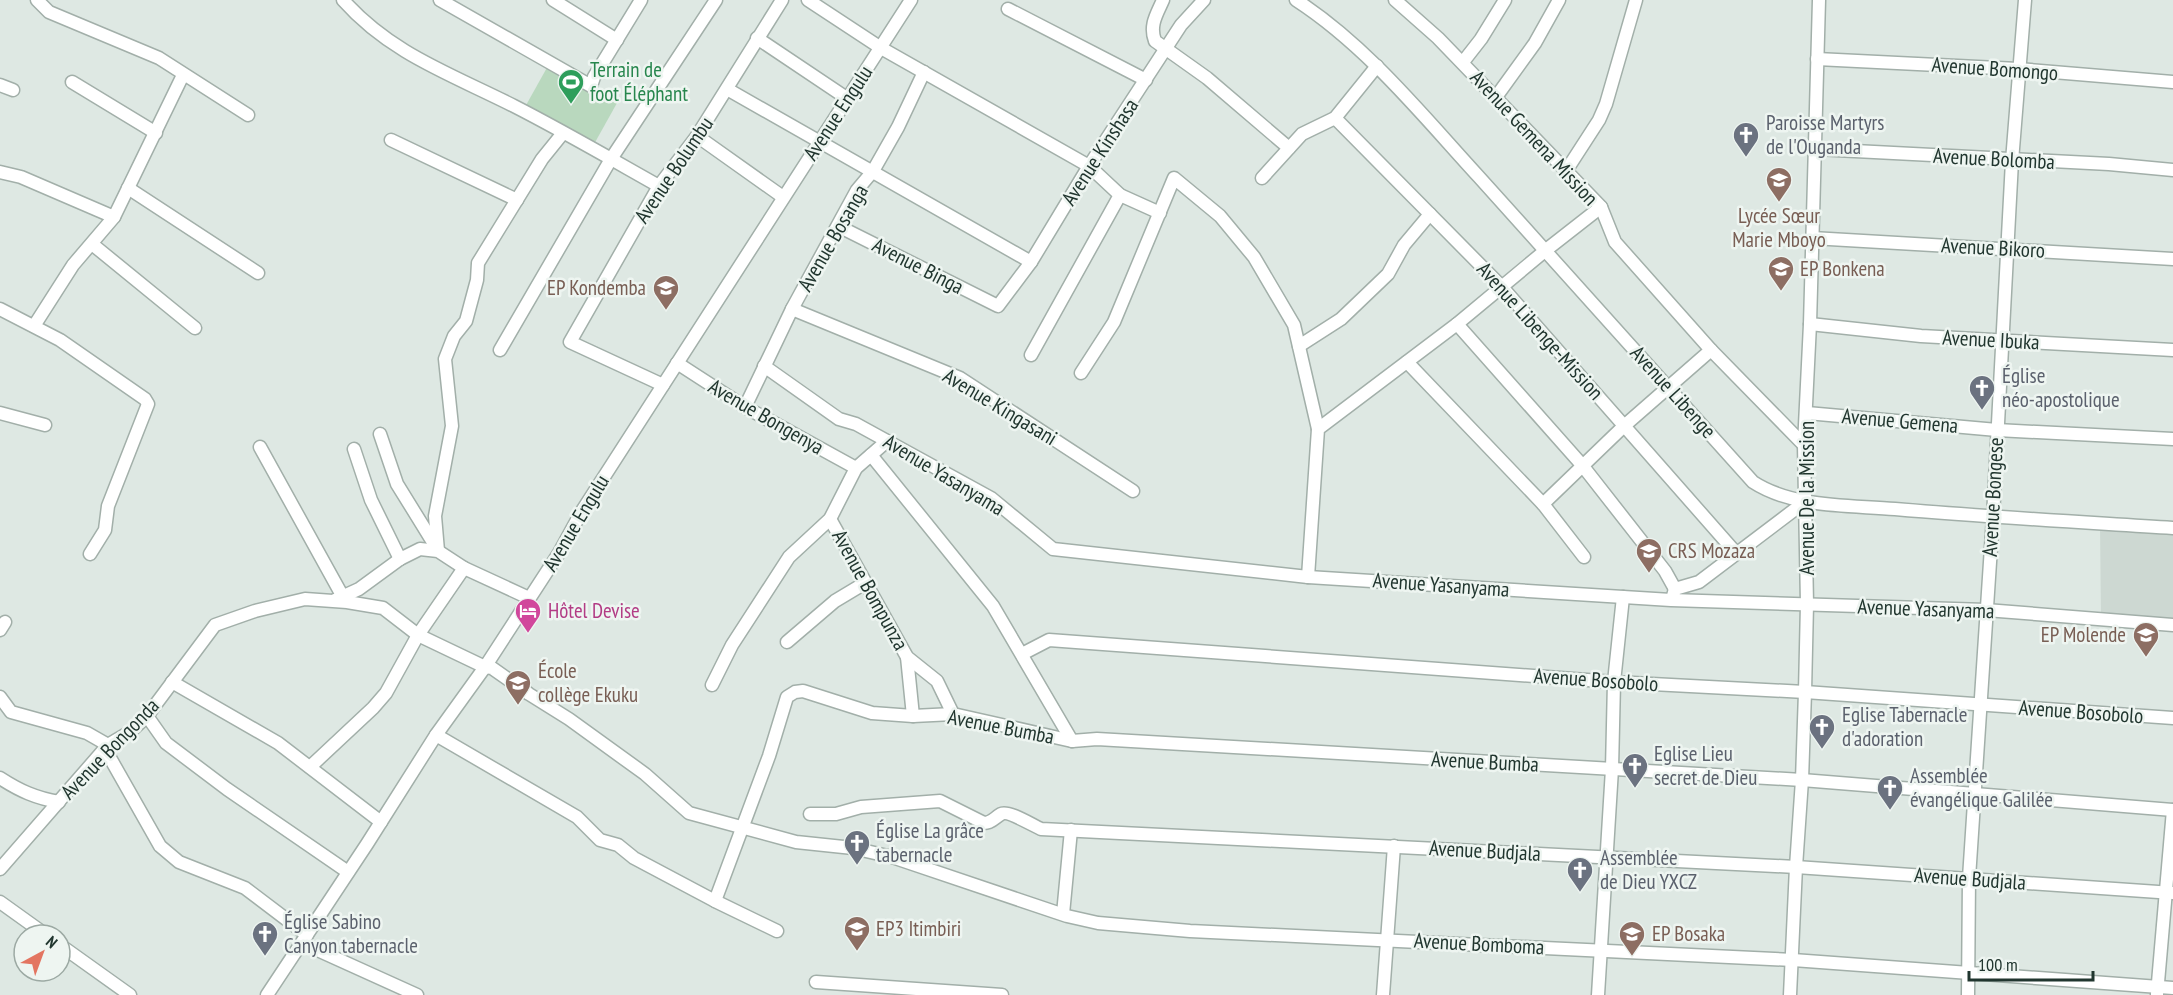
<svg xmlns="http://www.w3.org/2000/svg" width="2173" height="995" viewBox="0 0 2173 995" font-family="'PT Sans Narrow',sans-serif">
  <rect width="100%" height="100%" fill="#dee8e3"/>
  <path fill="#cdd8d2" d="M2100,524L2173,528V625L2101,619Z"/>
  <path fill="#b9d8be" d="M549,64L617,103L593,146L525,107Z"/>
  <g fill="none" stroke-linecap="round" stroke-linejoin="round">
    <g stroke="#a2afa9" stroke-width="15">
      <g id="minor">
        <path d="M37,0L49,12L159,58L248,115"/>
        <path d="M343,0C391,54 451,74 514,106C563,131 611,159 659,186"/>
        <path d="M440,0L591,86L594,77L641,0"/>
        <path d="M553,0L617,40"/>
        <path d="M808,0L881,48L1089,166L1120,195L1031,355"/>
        <path d="M1163,0C1157,14 1149,25 1155,41L1207,78L1289,148"/>
        <path d="M1296,0C1367,46 1423,116 1479,177C1571,278 1662,380 1753,482C1793,508 1849,505 1895,509C1988,517 2080,522 2173,528"/>
        <path d="M1395,0L1438,38L1601,207L1615,242L1711,350L1804,445"/>
        <path d="M1008,9L1146,80"/>
        <path d="M757,38L848,99"/>
        <path d="M1817,59L2018,69L2173,82"/>
        <path d="M1463,62L1481,39L1505,0"/>
        <path d="M72,82L156,133"/>
        <path d="M0,85L13,90"/>
        <path d="M727,89L1031,262"/>
        <path d="M1496,97L1535,43L1559,0"/>
        <path d="M1335,118L1502,287L1736,553"/>
        <path d="M697,136L783,197"/>
        <path d="M391,140L517,200"/>
        <path d="M1816,149L2109,164L2173,170"/>
        <path d="M1566,171L1599,120L1606,104L1636,0"/>
        <path d="M0,172L21,177L114,217"/>
        <path d="M1262,178L1302,134L1335,118L1377,66"/>
        <path d="M128,188L258,273"/>
        <path d="M1120,195L1160,213"/>
        <path d="M838,226L998,306L1031,262L1089,166L1181,25L1204,0"/>
        <path d="M1812,238L2173,259"/>
        <path d="M92,244L195,328"/>
        <path d="M0,309L60,340L145,399L148,404L108,506L105,530L90,554"/>
        <path d="M792,309L960,378L1133,491"/>
        <path d="M1457,324L1582,465L1665,571L1675,589"/>
        <path d="M1810,324L1921,336L2173,350"/>
        <path d="M34,326L73,265L114,217L183,75"/>
        <path d="M1299,346L1341,319L1388,274L1404,245L1430,214"/>
        <path d="M500,350L611,159L716,0"/>
        <path d="M1407,362L1543,504L1584,557"/>
        <path d="M677,363L745,407L856,468"/>
        <path d="M764,366L839,419L856,424L991,498L1053,549L1308,577L1671,600L1986,610L2173,625"/>
        <path d="M1081,373L1114,322L1174,178L1220,216L1254,257L1294,325L1318,429"/>
        <path d="M663,385L570,342L659,186L697,136L782,0"/>
        <path d="M745,407L792,309L857,190L873,171L898,127L924,72"/>
        <path d="M0,413L45,425"/>
        <path d="M1807,413L1997,430L2173,439"/>
        <path d="M380,434L397,484L436,547"/>
        <path d="M260,447L343,597"/>
        <path d="M354,449L371,500L400,559"/>
        <path d="M871,455L993,606L1072,741"/>
        <path d="M1543,504L1624,426L1711,350"/>
        <path d="M830,519L907,657L937,681L953,714"/>
        <path d="M438,551L435,516L452,426L445,359L454,336L466,321L477,280L478,263L542,159L563,133"/>
        <path d="M1308,577L1318,429L1457,324L1546,250L1601,207"/>
        <path d="M1673,596L1675,589L1699,582L1806,501"/>
        <path d="M335,600L359,589L400,559L420,549L438,551L464,568L529,598"/>
        <path d="M0,630L5,622"/>
        <path d="M787,642L835,601L865,583"/>
        <path d="M1022,654L1049,640L1614,682L1805,692L2173,718"/>
        <path d="M907,657L913,716"/>
        <path d="M172,682L278,743L381,822"/>
        <path d="M712,685L732,645L789,557L830,519L856,468L887,441"/>
        <path d="M0,697L11,712L87,733L108,745"/>
        <path d="M147,716L166,743L227,789L348,872"/>
        <path d="M436,735L577,817L600,840L618,845L634,858L715,901L777,931"/>
        <path d="M105,749L160,846L179,862L245,888L307,935"/>
        <path d="M310,767L373,708L386,693L418,635L464,568"/>
        <path d="M0,778C20,791 36,798 59,802"/>
        <path d="M810,814H836L861,807L940,801L984,823C992,823 994,818 1001,814C1008,810 1032,825 1041,829L1796,867L2173,893"/>
        <path d="M0,869L108,745L130,732L147,716L215,625L255,611L305,599L347,602L383,608L418,635L485,667L492,668L529,694L569,719L645,774L689,813L796,842L853,848L892,857L1067,916L1098,923L1190,931L1793,960L2173,988"/>
        <path d="M715,901L769,756L787,697L795,692L803,691L872,713L913,716L953,714L1072,741L1097,739L1802,780L2173,810"/>
        <path d="M0,902L46,935"/>
        <path d="M1063,914L1071,830"/>
        <path d="M302,943L417,995"/>
        <path d="M60,945L130,995"/>
        <path d="M816,982L1002,995"/>
        <path d="M2157,994L2173,810"/>
        <path d="M267,995L367,844L436,735L485,667L559,553L582,511L911,0"/>
        <path d="M1383,995L1394,846"/>
        <path d="M1598,995L1612,769L1614,682L1623,597"/>
        <path d="M1790,995L1796,867L1802,780L1805,692L1807,604L1804,445L1810,324L1819,0"/>
        <path d="M1968,995L1969,878L1993,517L2012,161L2025,0"/>
      </g>
    </g>
    <use href="#minor" stroke="#fff" stroke-width="12"/>
  </g>
  <defs>
    <g id="stadium-pin" transform="scale(1.35)"><path d="M0 17L-7.5 6A9.5 9.5 0 1 1 7.5 6Z" fill="#2e9e5b" stroke="#eef5f1"/><path d="M0-5a6.5 5 0 1 0 0 10a6.5 5 0 1 0 0-10ZM-3.5-1.8h7v3.6h-7Z" fill="#fff"/></g>
    <g id="church-pin" transform="scale(1.35)"><path d="M0 17L-7.5 6A9.5 9.5 0 1 1 7.5 6Z" fill="#6b7280" stroke="#eef5f1"/><path d="M-1.2-6h2.4v3.5h3.3v2.4h-3.3V6h-2.4V-.1h-3.3v-2.4h3.3Z" fill="#fff"/></g>
    <g id="school-pin" transform="scale(1.35)"><path d="M0 17L-7.5 6A9.5 9.5 0 1 1 7.5 6Z" fill="#8d6e63" stroke="#eef5f1"/><path d="M0-5L7-2L0 1L-7-2ZM-4 1L0 2.5L4 1V4Q0 6-4 4Z" fill="#fff"/></g>
    <g id="hotel-pin" transform="scale(1.35)"><path d="M0 17L-7.5 6A9.5 9.5 0 1 1 7.5 6Z" fill="#d1479c" stroke="#eef5f1"/><path d="M-6-4.5h1.5V1H6V5H4.5V3h-9V5H-6ZM-4 0a1.8 1.8 0 1 1 3.6 0ZM.5 0V-2.5h3Q6-2.5 6 0Z" fill="#fff"/></g>
    <g id="university-pin" transform="scale(1.35)"><path d="M0 17L-7.5 6A9.5 9.5 0 1 1 7.5 6Z" fill="#8d6e63" stroke="#eef5f1"/><path d="M0-5L7-2L0 1L-7-2ZM-4 1L0 2.5L4 1V4Q0 6-4 4Z" fill="#fff"/></g>
  </defs>
  <g fill-rule="evenodd">
    <use href="#stadium-pin" x="571" y="82"/>
    <use href="#church-pin" x="1746" y="135"/>
    <use href="#school-pin" x="1779" y="180"/>
    <use href="#school-pin" x="1781" y="269"/>
    <use href="#school-pin" x="666" y="288"/>
    <use href="#church-pin" x="1982" y="388"/>
    <use href="#school-pin" x="1649" y="551"/>
    <use href="#hotel-pin" x="528" y="611"/>
    <use href="#school-pin" x="2146" y="635"/>
    <use href="#university-pin" x="518" y="683"/>
    <use href="#church-pin" x="1822" y="727"/>
    <use href="#church-pin" x="1635" y="766"/>
    <use href="#church-pin" x="1890" y="788"/>
    <use href="#church-pin" x="857" y="843"/>
    <use href="#church-pin" x="1580" y="870"/>
    <use href="#school-pin" x="857" y="929"/>
    <use href="#church-pin" x="265" y="934"/>
    <use href="#school-pin" x="1632" y="934"/>
  </g>
  <g text-anchor="middle" stroke-width="5" stroke-linejoin="round" paint-order="stroke">
    <g font-size="21" fill="#21362f" stroke="#eef5f1">
      <text transform="translate(1995 69) rotate(4)" y="7">Avenue Bomongo</text>
      <text transform="translate(838 113) rotate(-57)" y="7">Avenue Engulu</text>
      <text transform="translate(1534 138) rotate(47)" y="7">Avenue Gemena Mission</text>
      <text transform="translate(1100 152) rotate(-57)" y="7">Avenue Kinshasa</text>
      <text transform="translate(1994 159) rotate(3)" y="7">Avenue Bolomba</text>
      <text transform="translate(674 170) rotate(-56)" y="7">Avenue Bolumbu</text>
      <text transform="translate(833 238) rotate(-60)" y="7">Avenue Bosanga</text>
      <text transform="translate(1993 248) rotate(3)" y="7">Avenue Bikoro</text>
      <text transform="translate(918 266) rotate(27)" y="7">Avenue Binga</text>
      <text transform="translate(1540 331) rotate(48)" y="7">Avenue Libenge-Mission</text>
      <text transform="translate(1991 340) rotate(3)" y="7">Avenue Ibuka</text>
      <text transform="translate(1673 392) rotate(48)" y="7">Avenue Libenge</text>
      <text transform="translate(1000 407) rotate(31)" y="7">Avenue Kingasani</text>
      <text transform="translate(766 417) rotate(30)" y="7">Avenue Bongenya</text>
      <text transform="translate(1900 421) rotate(5)" y="7">Avenue Gemena</text>
      <text transform="translate(944 475) rotate(31)" y="7">Avenue Yasanyama</text>
      <text transform="translate(1993 497) rotate(-87)" y="7">Avenue Bongese</text>
      <text transform="translate(1807 498) rotate(-90)" y="7">Avenue De la Mission</text>
      <text transform="translate(576 523) rotate(-59)" y="7">Avenue Engulu</text>
      <text transform="translate(1441 585) rotate(4)" y="7">Avenue Yasanyama</text>
      <text transform="translate(870 590) rotate(61)" y="7">Avenue Bompunza</text>
      <text transform="translate(1926 609) rotate(2)" y="7">Avenue Yasanyama</text>
      <text transform="translate(1596 680) rotate(4)" y="7">Avenue Bosobolo</text>
      <text transform="translate(2081 712) rotate(4)" y="7">Avenue Bosobolo</text>
      <text transform="translate(1001 727) rotate(11)" y="7">Avenue Bumba</text>
      <text transform="translate(110 749) rotate(-46)" y="7">Avenue Bongonda</text>
      <text transform="translate(1485 762) rotate(3)" y="7">Avenue Bumba</text>
      <text transform="translate(1485 851) rotate(3)" y="7">Avenue Budjala</text>
      <text transform="translate(1970 879) rotate(4)" y="7">Avenue Budjala</text>
      <text transform="translate(1479 944) rotate(3)" y="7">Avenue Bomboma</text>
    </g>
    <g font-size="21" fill="#27864d" stroke="#eef5f1" text-anchor="start">
      <text x="590" y="77">Terrain de<tspan x="590" dy="24">foot Éléphant</tspan></text>
    </g>
    <g font-size="21" fill="#5b616d" stroke="#eef5f1" text-anchor="start">
      <text x="1766" y="130">Paroisse Martyrs<tspan x="1766" dy="24">de l'Ouganda</tspan></text>
      <text x="2002" y="383">Église<tspan x="2002" dy="24">néo-apostolique</tspan></text>
      <text x="1842" y="722">Eglise Tabernacle<tspan x="1842" dy="24">d'adoration</tspan></text>
      <text x="1654" y="761">Eglise Lieu<tspan x="1654" dy="24">secret de Dieu</tspan></text>
      <text x="1910" y="783">Assemblée<tspan x="1910" dy="24">évangélique Galilée</tspan></text>
      <text x="876" y="838">Église La grâce<tspan x="876" dy="24">tabernacle</tspan></text>
      <text x="1600" y="865">Assemblée<tspan x="1600" dy="24">de Dieu YXCZ</tspan></text>
      <text x="284" y="929">Église Sabino<tspan x="284" dy="24">Canyon tabernacle</tspan></text>
    </g>
    <g font-size="21" fill="#785e54" stroke="#eef5f1" text-anchor="start">
      <text x="1779" y="223" text-anchor="middle">Lycée Sœur<tspan x="1779" dy="24">Marie Mboyo</tspan></text>
      <text x="1800" y="276">EP Bonkena</text>
      <text x="646" y="295" text-anchor="end">EP Kondemba</text>
      <text x="1668" y="558">CRS Mozaza</text>
      <text x="2126" y="642" text-anchor="end">EP Molende</text>
      <text x="538" y="678">École<tspan x="538" dy="24">collège Ekuku</tspan></text>
      <text x="876" y="936">EP3 Itimbiri</text>
      <text x="1652" y="941">EP Bosaka</text>
    </g>
    <g font-size="21" fill="#b23c85" stroke="#eef5f1" text-anchor="start">
      <text x="548" y="618">Hôtel Devise</text>
    </g>
  </g>
  <g transform="translate(42 953) rotate(41)"><circle r="28" fill="#eef5f1" stroke="#9ca9a3" stroke-width="1.5"/>
  <path d="M0-4.5L10 22L0 15L-10 22Z" fill="#e37561"/>
  <text y="-9" font-size="16" font-weight="bold" text-anchor="middle" fill="#21362f">N</text>
  </g>
  <path d="M1969 971v9h124v-9" fill="none" stroke="#21362f" stroke-width="3"/>
  <text x="1978" y="971" font-size="18" fill="#21362f" stroke="#eef5f1" stroke-width="4.5" paint-order="stroke">100 m</text>
</svg>
